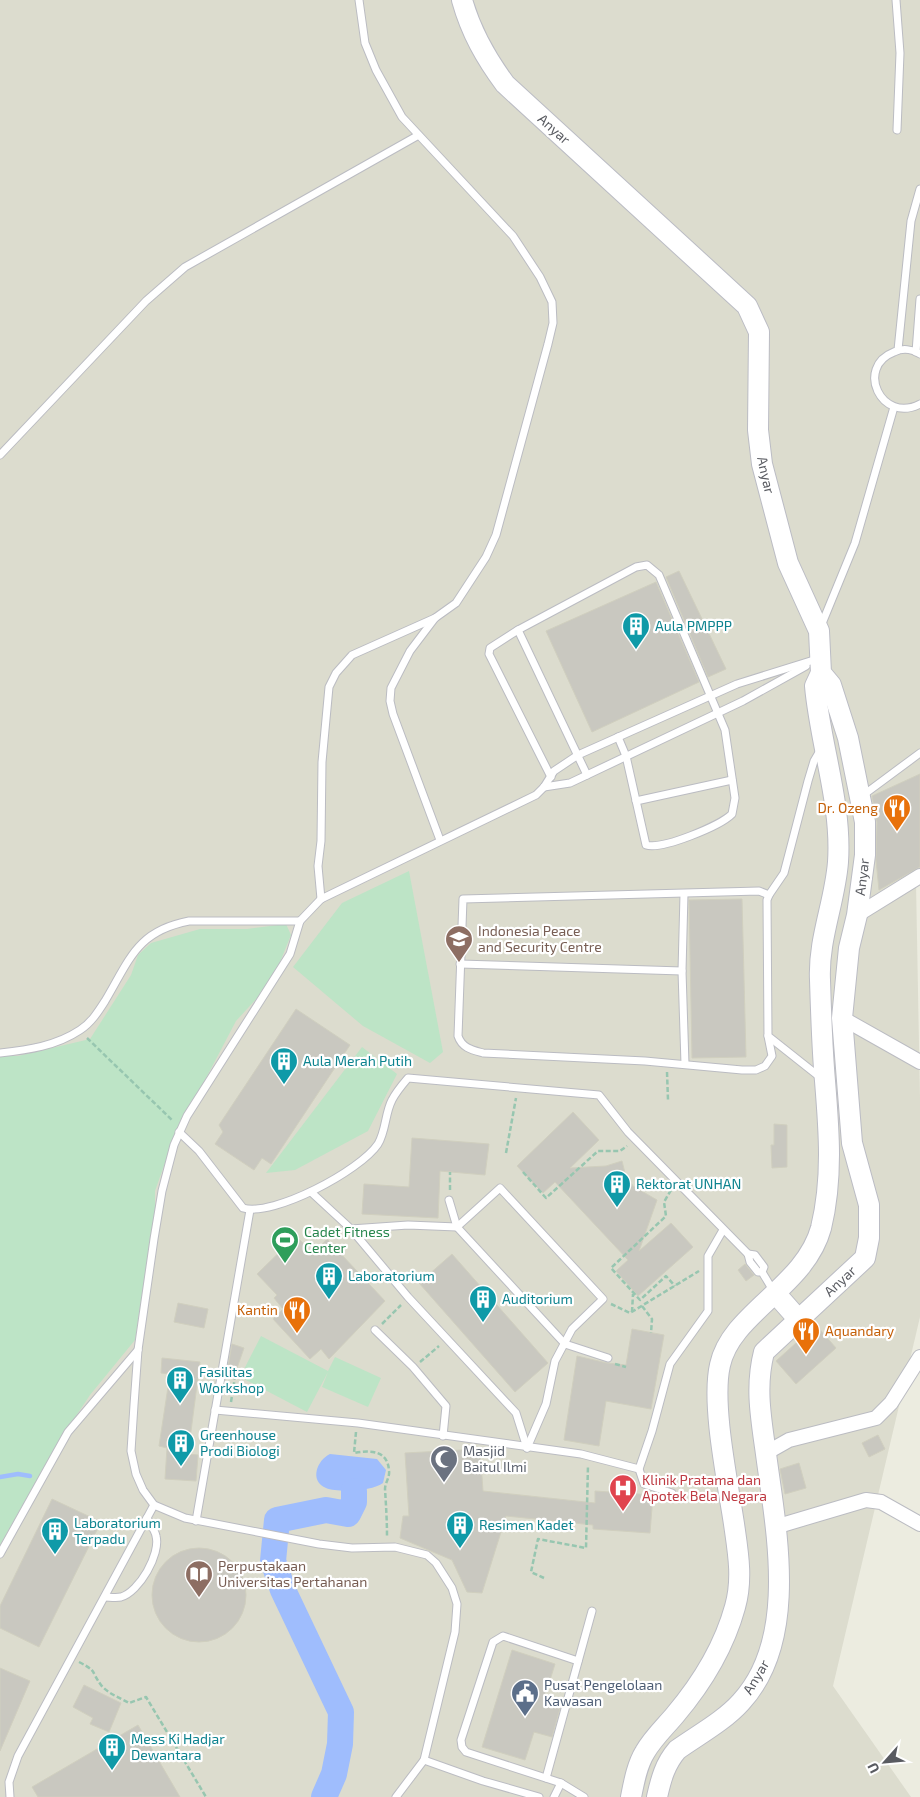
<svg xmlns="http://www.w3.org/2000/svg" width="920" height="1797" viewBox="0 0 920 1797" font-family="'Exo 2',sans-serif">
  <rect width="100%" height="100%" fill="#ecece0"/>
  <path fill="#dcdcce" d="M0,0H920V824L915,829L920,1098V1317L833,1686L911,1797H0Z"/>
  <g fill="#bde4c6">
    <path d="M409,871L443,1052L430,1063L363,1026L293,967L342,903Z"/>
    <path d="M286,924L291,935L272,982L236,1021L172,1143L155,1191V1209L135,1340L90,1395L58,1443L0,1545V1056H18L90,1039L131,975L138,955L151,943L200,929H247Z"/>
    <path d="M362,1047L397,1074L368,1131L295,1170L266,1173Z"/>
    <path d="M261,1336L328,1371L335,1357L381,1378L368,1407L322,1387L328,1372L307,1412L240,1377Z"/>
  </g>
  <path fill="#9fbdfd" d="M330,1454L377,1459L386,1470L383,1483C373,1491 338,1493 326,1488C309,1481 317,1460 330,1454Z"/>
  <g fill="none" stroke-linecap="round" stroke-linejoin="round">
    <path stroke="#9fbdfd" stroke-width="4.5" d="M0,1477L18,1474L30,1476"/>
    <path stroke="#9fbdfd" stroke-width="26" d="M324,1797L334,1774L340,1744L341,1712L283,1590L273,1561L277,1520L326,1510L348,1514L354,1502V1491"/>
  </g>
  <g fill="#c9c8c0" stroke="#d0cfbf">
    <path d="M679,571L726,669L708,677L666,577Z"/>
    <path d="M656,582L699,682L592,732L546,631Z"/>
    <path d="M920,774V867L879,890L876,860L877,822L872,796Z"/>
    <path d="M742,899L746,1057L692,1058L689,900Z"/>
    <path d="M296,1009L350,1045L271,1164L262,1158L254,1170L215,1144L223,1132L219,1125Z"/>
    <path d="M573,1112L599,1140L570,1168L606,1166L622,1161L625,1173L633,1186L657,1200L639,1251L671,1223L693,1247L638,1296L616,1271L628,1260L555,1182L543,1193L517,1166Z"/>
    <path d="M774,1124L787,1125V1167L772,1168L771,1145H774Z"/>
    <path d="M412,1138L489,1144L485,1175L440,1171L438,1218L362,1214L364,1184L409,1187Z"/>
    <path d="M296,1236L314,1254L327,1239L385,1301L329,1359L321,1349L310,1359L273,1319L283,1309L274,1298L277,1295L257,1274Z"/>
    <path d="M452,1254L548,1363L515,1392L419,1283Z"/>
    <path d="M745,1264L754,1275L746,1281L738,1270Z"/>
    <path d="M178,1303L208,1309L204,1328L174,1322Z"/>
    <path d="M816,1325L836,1348L796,1384L776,1361Z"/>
    <path d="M632,1329L664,1335L651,1409L606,1401L599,1446L564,1440L577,1356L607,1363L626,1365Z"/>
    <path d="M232,1344L244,1348L236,1371L228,1367Z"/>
    <path d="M162,1358L200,1362L188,1454L198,1455L196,1481L165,1479L167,1448L159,1446L170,1374L161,1373Z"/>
    <path d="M878,1435L885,1449L869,1457L862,1443Z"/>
    <path d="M480,1449L483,1491L595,1503V1491L653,1495L650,1533L593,1529V1525L506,1516L482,1593L467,1592L452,1560L400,1538L403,1516H409L405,1453Z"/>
    <path d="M799,1463L806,1488L785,1494L780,1469Z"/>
    <path d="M52,1499L101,1522L39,1647L0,1628V1606Z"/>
    <circle cx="199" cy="1595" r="47"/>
    <path d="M512,1650L555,1664L545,1696L562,1701L552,1737L534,1732L525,1760L482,1747Z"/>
    <path d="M0,1668L30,1681L0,1751Z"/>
    <path d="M84,1685L121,1703L109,1732L90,1724L93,1718L73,1707Z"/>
    <path d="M138,1725L180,1797H38L32,1787Z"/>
  </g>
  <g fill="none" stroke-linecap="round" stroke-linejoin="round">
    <g stroke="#bbbcc2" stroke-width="9">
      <g id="lane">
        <path d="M359,0L365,43L376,70L402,117L513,236L540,277L552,302L553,323L548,344L496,535L486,557L456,603L435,618L410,651L391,688L390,701L393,714L440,840"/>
        <path d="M896,0L900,53L897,130"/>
        <path d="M898,350L911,221L920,189"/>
        <path d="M916,352L920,299"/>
        <path d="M920,354C912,349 902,348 894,352C855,367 881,424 920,404"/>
        <path d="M0,455L146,301L185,267L417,136"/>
        <path d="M821,626L855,543L894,407"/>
        <path d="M518,630L490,648L489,654L551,777"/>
        <path d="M587,775L518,630L636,567L647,565L659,575L725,730L735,798L732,814C720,826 662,850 646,845L626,756L618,737"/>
        <path d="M544,787L570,783L587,775L743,701L806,666"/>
        <path d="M862,796L920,753"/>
        <path d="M636,801L732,780"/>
        <path d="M684,894L682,971L685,1064"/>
        <path d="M769,895L767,900L768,1036L821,1078"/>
        <path d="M321,899L318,866L321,841L322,762L329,687L336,673L352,655L435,618"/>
        <path d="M460,964L682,971"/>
        <path d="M768,1036L772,1056L765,1066L756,1070H742L645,1061L483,1053C472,1050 462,1048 458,1036L463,899L759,891L769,895L784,873L808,781L814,761L821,749"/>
        <path d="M0,1053C28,1050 56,1046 80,1030C91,1023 98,1012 105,1001C130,959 137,931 189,921H300"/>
        <path d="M179,1132L199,1151L243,1208C273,1217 360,1171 378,1144C386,1131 385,1113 392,1100C396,1092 402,1085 408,1078L599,1095L628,1132L748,1254L750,1262L758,1272H762L774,1292"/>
        <path d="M311,1192L351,1229L408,1297L516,1413L527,1448"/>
        <path d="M449,1200L457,1227L565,1344L608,1358"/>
        <path d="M351,1229L408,1225L457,1227L500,1188L603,1299L572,1329L555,1361L546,1404L527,1448"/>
        <path d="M748,1254L755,1255L764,1267L762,1272"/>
        <path d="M375,1330L413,1367L446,1406L443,1436"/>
        <path d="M215,1410L358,1423L581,1454L639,1469"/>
        <path d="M672,1493L644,1484L639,1469L652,1431L670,1364L708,1311V1256L723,1230"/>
        <path d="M196,1521L250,1210"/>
        <path d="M0,1554L68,1432L138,1350"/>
        <path d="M105,1597C109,1597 116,1598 121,1597C139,1592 161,1554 156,1536C155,1530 150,1524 147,1518"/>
        <path d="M578,1661L503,1636L493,1642L461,1740L462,1747L466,1752L561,1783L584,1797"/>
        <path d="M424,1760L483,1781L539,1797"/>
        <path d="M546,1778L592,1611"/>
        <path d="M10,1797L9,1782L18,1756L154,1505"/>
        <path d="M396,1797L424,1760L455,1632L457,1604L452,1588L436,1563L427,1555L395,1547L352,1548L319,1544L185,1518L154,1505L143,1490L136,1474L131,1451L134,1405L138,1350L154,1239L162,1191L174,1145L187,1116L290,954L300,921L321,899L536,795L544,787L554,771L578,755L737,684L817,659"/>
        <path d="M554,1797L561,1783"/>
      </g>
    </g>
    <g stroke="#bbbcc2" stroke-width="16">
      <g id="street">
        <path d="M857,915L920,876"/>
        <path d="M842,1018L920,1062"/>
        <path d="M766,1453L789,1440L876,1418L891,1403L920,1357"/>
        <path d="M775,1527L866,1500L881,1502L920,1524"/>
      </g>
    </g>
    <g stroke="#bbbcc4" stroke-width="22">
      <g id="secondary">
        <path d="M462,0C471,32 485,57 505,84L747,306L759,332L758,430L762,464L788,563L819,631L821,673L831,685L848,738L865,822V855L857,915L849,948L842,1018L852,1143L869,1205V1238L865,1258L764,1352C755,1387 761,1418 766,1454C776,1530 799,1639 741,1702C724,1721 698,1735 677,1750C665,1764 661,1779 657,1797"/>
        <path d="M776,1294L799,1320"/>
        <path d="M631,1797C634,1782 637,1765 645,1752C653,1738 665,1727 675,1715C702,1683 724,1647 735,1607C743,1579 738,1552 734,1524C728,1483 711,1404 720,1365C731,1313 805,1287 821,1228C833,1179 829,1130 825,1081C822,1047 821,1013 820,980C818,939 835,902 838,862C842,803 820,744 815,686L821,673"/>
      </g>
    </g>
    <g stroke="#97c6b0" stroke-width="2.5" stroke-dasharray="5 2.5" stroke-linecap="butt">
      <path d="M87,1038L173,1121"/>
      <path d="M667,1072L668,1100"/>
      <path d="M506,1153L516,1098"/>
      <path d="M523,1172L546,1198L598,1151H620L627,1146"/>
      <path d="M450,1190V1172"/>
      <path d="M671,1190L664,1202L666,1216L611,1268L640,1300L666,1276L675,1286"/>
      <path d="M611,1304L630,1313L699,1271"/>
      <path d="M642,1306L652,1319L651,1333"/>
      <path d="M632,1312L633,1294"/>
      <path d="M382,1324L401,1305"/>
      <path d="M420,1362L439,1346"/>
      <path d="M615,1364L626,1367"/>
      <path d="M231,1402L236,1371L233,1370"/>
      <path d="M356,1432L354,1453C370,1450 388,1450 389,1471C390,1477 385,1483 385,1489C386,1505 387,1521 387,1536"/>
      <path d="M544,1578L531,1572L538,1539L586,1548L588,1465"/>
      <path d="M79,1662C98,1672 90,1670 101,1685C107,1693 120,1698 129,1703L146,1697L206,1797"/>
    </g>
    <use href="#lane" stroke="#fff" stroke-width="7"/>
    <use href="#street" stroke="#fff" stroke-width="14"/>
    <use href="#secondary" stroke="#fff" stroke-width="20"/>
  </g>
  <defs>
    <g id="building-pin" transform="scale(1.4375)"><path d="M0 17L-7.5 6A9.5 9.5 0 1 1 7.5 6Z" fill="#0f9aa8" stroke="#fff"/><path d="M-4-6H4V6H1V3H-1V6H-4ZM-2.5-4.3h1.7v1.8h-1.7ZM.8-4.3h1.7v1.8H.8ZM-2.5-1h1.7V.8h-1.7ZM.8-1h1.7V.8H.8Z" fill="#fff"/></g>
    <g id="restaurant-pin" transform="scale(1.4375)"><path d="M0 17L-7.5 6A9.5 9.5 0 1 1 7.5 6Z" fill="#e8710a" stroke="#fff"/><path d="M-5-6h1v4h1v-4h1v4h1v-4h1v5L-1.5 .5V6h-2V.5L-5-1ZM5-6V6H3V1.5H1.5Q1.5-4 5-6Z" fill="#fff"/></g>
    <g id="university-pin" transform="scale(1.4375)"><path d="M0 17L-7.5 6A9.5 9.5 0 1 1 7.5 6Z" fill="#8d6e63" stroke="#fff"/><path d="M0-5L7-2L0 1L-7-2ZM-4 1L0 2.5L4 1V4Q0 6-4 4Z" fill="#fff"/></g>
    <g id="stadium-pin" transform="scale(1.4375)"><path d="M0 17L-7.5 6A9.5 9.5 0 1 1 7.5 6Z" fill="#2e9e5b" stroke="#fff"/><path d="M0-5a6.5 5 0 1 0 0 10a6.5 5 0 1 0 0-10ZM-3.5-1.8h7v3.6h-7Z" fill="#fff"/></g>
    <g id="mosque-pin" transform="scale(1.4375)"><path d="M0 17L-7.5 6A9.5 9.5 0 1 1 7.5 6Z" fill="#6b7280" stroke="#fff"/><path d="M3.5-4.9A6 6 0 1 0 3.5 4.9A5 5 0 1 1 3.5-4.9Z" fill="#fff"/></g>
    <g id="hospital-pin" transform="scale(1.4375)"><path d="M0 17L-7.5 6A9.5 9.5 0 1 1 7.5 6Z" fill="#e0444e" stroke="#fff"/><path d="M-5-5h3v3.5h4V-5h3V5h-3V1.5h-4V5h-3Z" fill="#fff"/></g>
    <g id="library-pin" transform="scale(1.4375)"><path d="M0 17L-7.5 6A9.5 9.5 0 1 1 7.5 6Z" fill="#8d6e63" stroke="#fff"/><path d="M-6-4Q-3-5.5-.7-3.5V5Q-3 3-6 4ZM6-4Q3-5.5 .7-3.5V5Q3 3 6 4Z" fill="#fff"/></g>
    <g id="civic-pin" transform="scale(1.4375)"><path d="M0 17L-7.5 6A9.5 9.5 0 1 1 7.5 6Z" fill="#5c6f8a" stroke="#fff"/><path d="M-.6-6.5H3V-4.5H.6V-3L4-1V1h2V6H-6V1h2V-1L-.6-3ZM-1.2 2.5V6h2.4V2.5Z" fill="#fff"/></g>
  </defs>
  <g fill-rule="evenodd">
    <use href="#building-pin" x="636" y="626"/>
    <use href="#restaurant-pin" x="897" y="808"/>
    <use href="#university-pin" x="459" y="939"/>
    <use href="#building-pin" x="284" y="1061"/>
    <use href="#building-pin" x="617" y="1184"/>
    <use href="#stadium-pin" x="285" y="1240"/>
    <use href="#building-pin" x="329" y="1276"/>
    <use href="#building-pin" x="483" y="1299"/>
    <use href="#restaurant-pin" x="297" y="1310"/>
    <use href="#restaurant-pin" x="806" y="1331"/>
    <use href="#building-pin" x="180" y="1380"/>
    <use href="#building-pin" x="181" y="1443"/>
    <use href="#mosque-pin" x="444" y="1459"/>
    <use href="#hospital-pin" x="623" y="1488"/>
    <use href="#building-pin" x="460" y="1525"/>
    <use href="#building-pin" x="55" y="1531"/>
    <use href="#library-pin" x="199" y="1574"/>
    <use href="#civic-pin" x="525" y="1693"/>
    <use href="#building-pin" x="112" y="1747"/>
  </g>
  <g text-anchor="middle" stroke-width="4.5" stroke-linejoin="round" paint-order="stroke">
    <g font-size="14" fill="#595b61" stroke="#fff">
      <text transform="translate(554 129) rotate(42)" y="5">Anyar</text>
      <text transform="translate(766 475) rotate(77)" y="5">Anyar</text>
      <text transform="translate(862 877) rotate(-83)" y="5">Anyar</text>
      <text transform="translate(840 1281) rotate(-43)" y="5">Anyar</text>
      <text transform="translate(756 1677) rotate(-59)" y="5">Anyar</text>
    </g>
    <g font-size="14" fill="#0d838f" stroke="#fff" text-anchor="start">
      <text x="655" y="631">Aula PMPPP</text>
      <text x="303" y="1066">Aula Merah Putih</text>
      <text x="636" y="1189">Rektorat UNHAN</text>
      <text x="348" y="1281">Laboratorium</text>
      <text x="502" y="1304">Auditorium</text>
      <text x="199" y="1377">Fasilitas<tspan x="199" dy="16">Workshop</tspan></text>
      <text x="200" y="1440">Greenhouse<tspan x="200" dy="16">Prodi Biologi</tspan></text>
      <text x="74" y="1528">Laboratorium<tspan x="74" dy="16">Terpadu</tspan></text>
      <text x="479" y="1530">Resimen Kadet</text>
      <text x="131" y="1744">Mess Ki Hadjar<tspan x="131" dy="16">Dewantara</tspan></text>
    </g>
    <g font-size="14" fill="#c56008" stroke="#fff" text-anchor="end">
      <text x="878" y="813">Dr. Ozeng</text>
      <text x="278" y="1315">Kantin</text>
      <text x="825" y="1336" text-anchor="start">Aquandary</text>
    </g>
    <g font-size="14" fill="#785e54" stroke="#fff" text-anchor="start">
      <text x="478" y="936">Indonesia Peace<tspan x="478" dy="16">and Security Centre</tspan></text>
      <text x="218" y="1571">Perpustakaan<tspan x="218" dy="16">Universitas Pertahanan</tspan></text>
    </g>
    <g font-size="14" fill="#27864d" stroke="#fff" text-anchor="start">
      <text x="304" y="1237">Cadet Fitness<tspan x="304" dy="16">Center</tspan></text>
    </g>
    <g font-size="14" fill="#5b616d" stroke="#fff" text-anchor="start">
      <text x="463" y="1456">Masjid<tspan x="463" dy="16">Baitul Ilmi</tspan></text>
    </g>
    <g font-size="14" fill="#be3a42" stroke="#fff" text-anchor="start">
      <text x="642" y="1485">Klinik Pratama dan<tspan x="642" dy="16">Apotek Bela Negara</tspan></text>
    </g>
    <g font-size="14" fill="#4e5e75" stroke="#fff" text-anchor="start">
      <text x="544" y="1690">Pusat Pengelolaan<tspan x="544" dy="16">Kawasan</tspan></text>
    </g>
  </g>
  <g transform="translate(885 1762) rotate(243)" stroke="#ffffff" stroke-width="4" paint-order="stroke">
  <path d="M0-4L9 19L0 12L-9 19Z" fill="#595b61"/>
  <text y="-8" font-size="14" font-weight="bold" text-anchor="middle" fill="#595b61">U</text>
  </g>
</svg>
